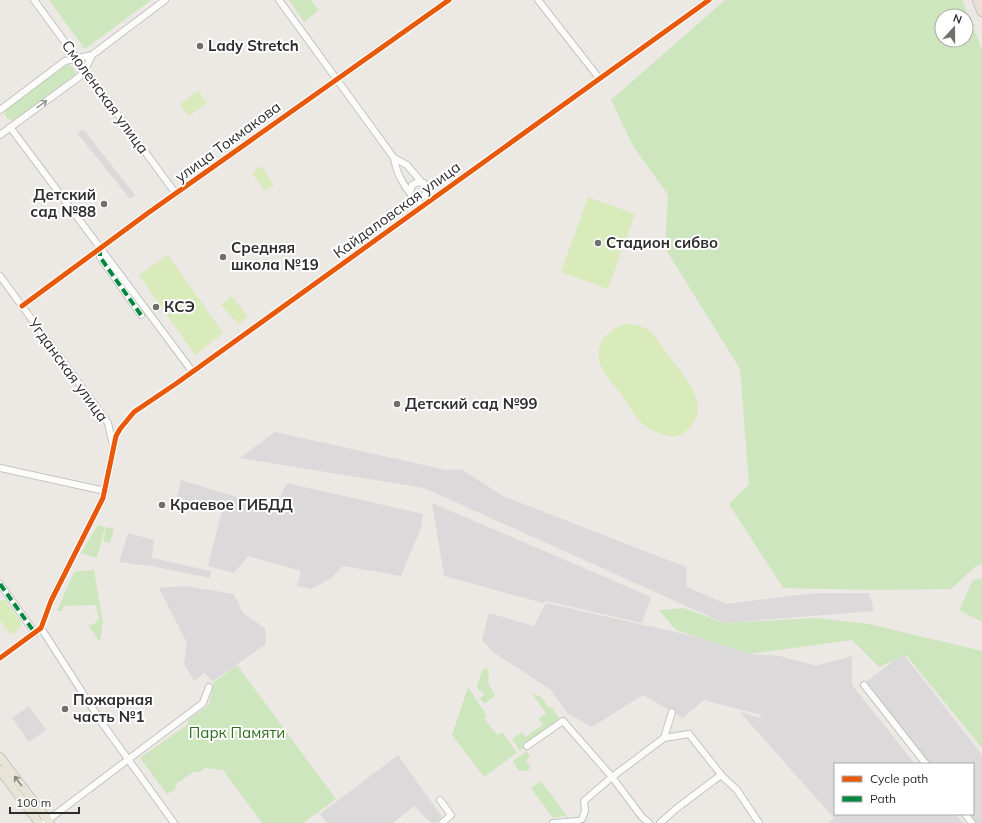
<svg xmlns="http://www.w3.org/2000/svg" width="982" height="823" viewBox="0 0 982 823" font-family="Mulish,sans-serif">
  <rect width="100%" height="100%" fill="#ece8e4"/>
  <g fill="#dcd9db">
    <path d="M83,129L135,195L130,199L77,133Z"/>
    <path d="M275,432L446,470L461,469L503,496L686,567L687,587L726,604L816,593H869L874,611L724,623L424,488L240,458Z"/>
    <path d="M181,480L277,509L281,495L287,483L423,514L421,528L401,576L343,566L330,579L311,589L297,586L301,571L248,556L234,573L208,566L222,511L177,497Z"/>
    <path d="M432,503L651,597L642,623L546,601L543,603L444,576Z"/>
    <path d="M128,533L154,540L152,558L211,571L210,578L151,566L119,562Z"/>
    <path d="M186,586L234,594L243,613L265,628L266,644L213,681L204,673L194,681L184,664L187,643L159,588Z"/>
    <path d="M546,603L715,641L749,654L780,656L816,666L852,656V685L915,764H835V814H955L963,823H828L834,818L739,711L759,718L762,715L704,700L683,718L643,695L592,727L568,714L551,690L493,652L482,640L489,613L534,626Z"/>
    <path d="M903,654L982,755V823H976L969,814H973V764H930L866,682Z"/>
    <path d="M29,706L46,730L29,742L12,718Z"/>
    <path d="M398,755L442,817L435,823H431L414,806L393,823H327L320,814Z"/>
  </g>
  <g fill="#cee6be" fill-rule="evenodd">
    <path d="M49,0H151L85,49Z"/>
    <path d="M289,0H311L319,10L304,22Z"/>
    <path d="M725,0H962L982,49V564L976,566L951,589L876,590L783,588L729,504L749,484L740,369L665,248L668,195L633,146L611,100ZM942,16H966V40H942Z"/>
    <path d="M67,64L73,67L76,74L13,121L8,119L5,115L6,108Z"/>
    <path d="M98,525L105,527L97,558L81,553Z"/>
    <path d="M106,527L114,529L110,543L103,542Z"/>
    <path d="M94,570L103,623L100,642L88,625L94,624L99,619L96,605L64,606L62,611H57L74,572Z"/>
    <path d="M982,578V622L959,610L973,580Z"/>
    <path d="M684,608L724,623L815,618L869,624L982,651V748L906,655L879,667L852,640L749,654L676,630L659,610Z"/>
    <path d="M237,665L336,799L303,823H262L223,770L206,768L199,772H193L176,784L175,790L167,794L140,758L187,725L188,720L209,705L214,682Z"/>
    <path d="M486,668L489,671L488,682L495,696L484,704L480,698L484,695L481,690L479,691L477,686L483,669Z"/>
    <path d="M468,687L487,716L484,718L497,735L502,732L517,753L484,777L452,735Z"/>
    <path d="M531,692L542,698L549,708L552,707L560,720L522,745L524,748L520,751L512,739L522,732L525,737L543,725L539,719L546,713Z"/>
    <path d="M527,751L530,757L526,760L531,768L526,771H519L513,761Z"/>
    <path d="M541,781L570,820L564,816L553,818L531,788Z"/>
  </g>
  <g fill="#d9eabb">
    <path d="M198,91L207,103L189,116L180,104Z"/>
    <path d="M261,166L274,185L265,191L252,173Z"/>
    <path d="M588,197L635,214L608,289L561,272Z"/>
    <path d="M168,255L223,333L195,355L139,275Z"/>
    <path d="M231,296L247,314V317L238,324L221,305Z"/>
    <path d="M624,324C632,324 639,325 647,329C656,335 662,347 668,355C682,373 714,407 688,429C686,430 684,434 681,435C670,439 653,432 644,425C635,417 628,404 621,394C611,381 595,366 599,349C602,335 613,329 624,324Z"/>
    <path d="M2,600H5L21,622V627L13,634L9,633L0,620V601Z"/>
  </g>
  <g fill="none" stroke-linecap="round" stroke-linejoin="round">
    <g stroke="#c5c4c5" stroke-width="8">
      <g id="minor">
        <path d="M34,0L176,194"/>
        <path d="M279,0L394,158L407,165L434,197"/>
        <path d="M538,0L599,78"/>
        <path d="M0,110L65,61L92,55L165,0"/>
        <path d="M10,127L192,371"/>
        <path d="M0,135L79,77L85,70L92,55"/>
        <path d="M394,158C397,178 408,192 422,206"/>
        <path d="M410,193L412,185L418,182L424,183"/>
        <path d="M413,197L419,198L425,196L427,187"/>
        <path d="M100,248V257L141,315"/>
        <path d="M0,276L108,423L112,441"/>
        <path d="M22,306L148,213L449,0"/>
        <path d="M0,468L105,491"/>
        <path d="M0,584L35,633"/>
        <path d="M41,628L102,723L174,823"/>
        <path d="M0,658L41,628L51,601L103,498L116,436L120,429L134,412L177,383L709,0"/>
        <path d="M864,685L926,764"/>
        <path d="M664,738L689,734L723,777L737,790L759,823"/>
        <path d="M527,746L563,721L612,777L584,801L585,811L582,819"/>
        <path d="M440,800L451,815L442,823"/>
        <path d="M965,814L972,823"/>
        <path d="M44,823L203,703L209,687"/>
        <path d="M553,823L578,821"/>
        <path d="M649,823L642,817L612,777L664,738L672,712"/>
        <path d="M660,823L677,808L721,775"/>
      </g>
    </g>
    <g stroke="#c6c5c4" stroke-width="10">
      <g id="major">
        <path d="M0,757L50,823"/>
        <path d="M0,770L39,823"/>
      </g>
    </g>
    <g stroke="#c6c5c4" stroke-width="12">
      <path id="highway" d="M978,0L982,11"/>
    </g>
    <use href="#minor" stroke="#fcfcfb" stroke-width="6"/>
    <use href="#major" stroke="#e8e4d6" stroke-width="8"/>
    <use href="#highway" stroke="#eadfd6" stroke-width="10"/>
    <g stroke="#00873e" stroke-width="4" stroke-dasharray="8 4" stroke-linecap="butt">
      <path d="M100,248V257L141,315"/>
      <path d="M0,584L35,633"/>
    </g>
    <g stroke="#fff" stroke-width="8">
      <g id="cycleway">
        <path d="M22,306L148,213L449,0"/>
        <path d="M0,658L41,628L51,601L103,498L116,436L120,429L134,412L177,383L709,0"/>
      </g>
    </g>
    <use href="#cycleway" stroke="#e8590c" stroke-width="5"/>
  </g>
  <defs><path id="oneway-shaft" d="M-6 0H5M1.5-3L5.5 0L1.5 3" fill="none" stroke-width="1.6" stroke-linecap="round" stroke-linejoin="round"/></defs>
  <use stroke="#959594" href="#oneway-shaft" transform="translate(42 104) rotate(-36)"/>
  <use stroke="#8b8982" href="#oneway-shaft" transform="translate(18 781) rotate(-127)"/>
  <g fill="#706f6e" stroke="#fff" stroke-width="1.5">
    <circle cx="200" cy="46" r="4"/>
    <circle cx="104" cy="204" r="4"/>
    <circle cx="598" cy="243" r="4"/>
    <circle cx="223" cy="257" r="4"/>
    <circle cx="156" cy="307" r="4"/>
    <circle cx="397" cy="404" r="4"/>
    <circle cx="162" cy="505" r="4"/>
    <circle cx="65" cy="709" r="4"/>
  </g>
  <g text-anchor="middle" stroke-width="4" stroke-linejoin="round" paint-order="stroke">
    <g font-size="15" font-weight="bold" fill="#2e2e2e" stroke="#fff" text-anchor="start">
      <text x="208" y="51">Lady Stretch</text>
      <text x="96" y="200" text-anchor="end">Детский<tspan x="96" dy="17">сад №88</tspan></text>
      <text x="606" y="248">Стадион сибво</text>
      <text x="231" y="253">Средняя<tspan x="231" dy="17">школа №19</tspan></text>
      <text x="164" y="312">КСЭ</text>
      <text x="405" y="409">Детский сад №99</text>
      <text x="170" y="510">Краевое ГИБДД</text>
      <text x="73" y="705">Пожарная<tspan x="73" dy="17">часть №1</tspan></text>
    </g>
    <g font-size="15" fill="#2e2e2e" stroke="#fff">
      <text transform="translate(105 97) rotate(54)" y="5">Смоленская улица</text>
      <text transform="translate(228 142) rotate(-36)" y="5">улица Токмакова</text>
      <text transform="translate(397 210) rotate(-36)" y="5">Кайдаловская улица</text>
      <text transform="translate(68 370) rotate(54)" y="5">Угданская улица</text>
    </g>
    <g font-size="15" fill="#2c6e1b" stroke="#fff">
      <text x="237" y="738">Парк Памяти</text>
    </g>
  </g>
  <rect x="834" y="763" width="140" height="52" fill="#ffffff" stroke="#ababab"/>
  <rect x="842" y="776" width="20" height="6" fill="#e8590c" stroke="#ababab"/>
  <text x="870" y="783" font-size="12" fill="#2e2e2e">Cycle path</text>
  <rect x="842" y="796" width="20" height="6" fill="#00873e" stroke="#ababab"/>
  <text x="870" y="803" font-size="12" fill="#2e2e2e">Path</text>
  <g transform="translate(954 28) rotate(21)"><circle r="19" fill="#ffffff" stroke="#ababab"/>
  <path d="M0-3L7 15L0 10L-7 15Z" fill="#706f6e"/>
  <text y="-6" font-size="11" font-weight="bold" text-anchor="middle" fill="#2e2e2e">N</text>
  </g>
  <path d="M10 807v6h69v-6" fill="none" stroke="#2e2e2e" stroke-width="2"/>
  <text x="16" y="807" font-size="12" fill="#2e2e2e" stroke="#ffffff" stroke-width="3" paint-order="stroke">100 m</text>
</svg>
